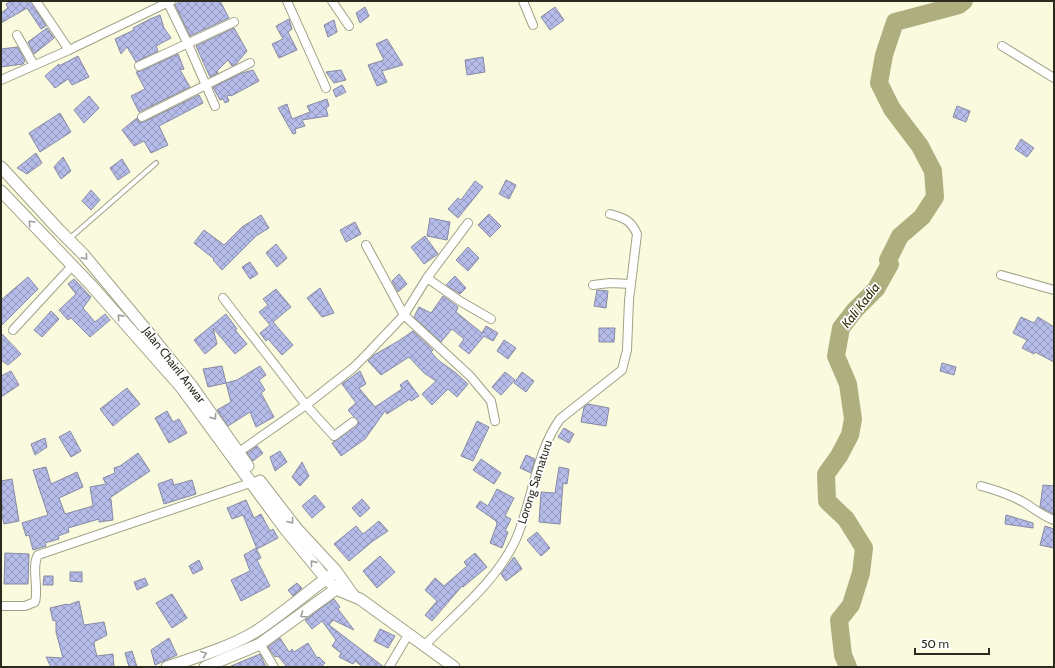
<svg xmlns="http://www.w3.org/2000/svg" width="1055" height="668" viewBox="0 0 1055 668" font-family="Cabin,sans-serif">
  <defs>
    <pattern id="building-cross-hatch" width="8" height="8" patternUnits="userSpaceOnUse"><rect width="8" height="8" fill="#b6bcea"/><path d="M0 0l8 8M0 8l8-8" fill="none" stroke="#9499bd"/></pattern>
  </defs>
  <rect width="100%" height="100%" fill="#fafbde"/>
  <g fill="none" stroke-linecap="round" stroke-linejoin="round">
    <path stroke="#aeae7e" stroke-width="18" d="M848,667L843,655L839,620L851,605L861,573L864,548L846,519L827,501L826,474L839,456L850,435L853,419L848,384L836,356L841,328L855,310L876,289L890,264L888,260L900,236L922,217L935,197L933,171L920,146L892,109L879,83L884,55L895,22L959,5L964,1"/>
  </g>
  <g fill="url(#building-cross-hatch)" stroke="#8589a2">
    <path d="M11,1H31L46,26L41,29L27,8L1,23V13L8,8L6,4Z"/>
    <path d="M180,1H220L229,18L190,36L175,5Z"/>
    <path d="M365,7L369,16L360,23L356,13Z"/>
    <path d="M555,7L564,20L550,30L541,17Z"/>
    <path d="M160,15L164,28L171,38L156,46L158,51L136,62L127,47L121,54L115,39L134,30L133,28L150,19Z"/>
    <path d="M289,19L292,29L288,32L297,50L279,58L272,44L283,39L276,26Z"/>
    <path d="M334,20L337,32L328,37L324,25Z"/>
    <path d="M47,28L54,38L34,54L28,42Z"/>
    <path d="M234,28L247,51L236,64L232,66L228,60L217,71L218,73L210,77L196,46Z"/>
    <path d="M387,39L403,65L382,71L387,82L377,86L368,65L384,60L376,44Z"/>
    <path d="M18,47L25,61L23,64L1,67V49Z"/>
    <path d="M178,54L184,69L180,70L190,87L139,112L131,96L145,89L136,72L141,71Z"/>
    <path d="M78,56L89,77L72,85L68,79L55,88L45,76L59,64V66Z"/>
    <path d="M483,57L485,72L467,75L465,60Z"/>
    <path d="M253,70L259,81L231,96L230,95L227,96L229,101L225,103L223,99L220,100L213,87L242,73Z"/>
    <path d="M341,70L346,80L334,83L326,72Z"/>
    <path d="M342,85L346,92L336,97L333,90Z"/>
    <path d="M199,95L203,103L159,126L168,145L151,153L144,141L134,146L122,130L137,118L139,122H144Z"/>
    <path d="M89,96L99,108L84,123L74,110Z"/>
    <path d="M327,99L329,106L326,108L328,116L302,120L305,126L295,129L296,133L293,134L278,108L287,104L292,119L310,112L307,106Z"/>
    <path d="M957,106L970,111L966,122L953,117Z"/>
    <path d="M60,113L71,132L40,152L29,133Z"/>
    <path d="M1021,139L1034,148L1027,157L1015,149Z"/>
    <path d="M36,153L42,163L27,174L17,168Z"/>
    <path d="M63,157L71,171L61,179L54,167Z"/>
    <path d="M122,159L130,172L118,180L110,168Z"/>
    <path d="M506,180L516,185L509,199L499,194Z"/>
    <path d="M475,181L483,187L458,218L448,209L458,198L461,200Z"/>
    <path d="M91,190L100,200L91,210L82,201Z"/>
    <path d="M489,214L501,226L490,237L478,225Z"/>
    <path d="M261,215L269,228L256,236L222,270L213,260L214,259L194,243L204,230L224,245L242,227Z"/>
    <path d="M430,218L450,222L447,240L427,236Z"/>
    <path d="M355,222L361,234L346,242L340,230Z"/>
    <path d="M425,236L438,254L424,264L411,247Z"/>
    <path d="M276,244L287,258L277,267L266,253Z"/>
    <path d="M468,247L479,258L468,271L456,260Z"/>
    <path d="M250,262L258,274L250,279L242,267Z"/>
    <path d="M399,274L407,284L398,292L392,281Z"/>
    <path d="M455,276L466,288L460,294L446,285Z"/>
    <path d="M28,277L38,289L1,326V300Z"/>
    <path d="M74,279L91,297L83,308L95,322L105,314L110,320L90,337L71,318L68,320L59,310L76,294L68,284Z"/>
    <path d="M320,288L334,313L322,317L307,298Z"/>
    <path d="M276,289L291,307L273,322L293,345L282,355L268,339L266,341L260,333L270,325L259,312L268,305L263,299Z"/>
    <path d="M597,290L608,291L606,308L594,306Z"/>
    <path d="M443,296L458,307L456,312L482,333L486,326L498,333L493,341L484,336L469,354L459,346L464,339L452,329L441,342L414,317L419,307L431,313Z"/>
    <path d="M51,311L59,319L42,337L34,330Z"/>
    <path d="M226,314L237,329L235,330L247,344L235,354L213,328L217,344L205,354L194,340Z"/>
    <path d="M1021,317L1034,323L1038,317L1054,327V362L1035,352L1034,354L1022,348L1027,340L1013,333Z"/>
    <path d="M599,328H615L614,342H599Z"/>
    <path d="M413,331L433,350L431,352L438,360L456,373L468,384L457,397L448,389L432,405L422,394L436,381L424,373L409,357L381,375L368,361L374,355L400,340Z"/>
    <path d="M1,333L21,354L8,365L1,360Z"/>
    <path d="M504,340L516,348L508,359L497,351Z"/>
    <path d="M942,363L956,367L954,375L940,371Z"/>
    <path d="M222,366L226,383L208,387L203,369Z"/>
    <path d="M260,366L266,375L259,380L265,390L261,393L274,417L256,427L250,412L228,426L217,410L231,402L226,383L237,380Z"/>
    <path d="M11,371L19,385L1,397V376Z"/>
    <path d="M360,371L366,384L359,388L375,407L402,389L400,385L407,380L419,396L411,401L410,399L387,414L385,411L365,439L341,456L332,443L337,440L359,423L348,410L356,403L342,384Z"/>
    <path d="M505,372L515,380L501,395L492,387Z"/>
    <path d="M522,372L534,381L526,392L514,383Z"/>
    <path d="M127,388L140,404L113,426L100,409Z"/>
    <path d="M588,404L609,408L606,426L581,422L584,407Z"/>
    <path d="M167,411L173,422L179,419L187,433L169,443L155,418Z"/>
    <path d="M477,421L489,427L473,461L461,456Z"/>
    <path d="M564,428L574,434L569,443L558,437Z"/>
    <path d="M70,431L81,451L71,457L59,437Z"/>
    <path d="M45,438L47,447L35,455L31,444Z"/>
    <path d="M257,446L263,453L253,461L247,453Z"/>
    <path d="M280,451L287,462L275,471L270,457Z"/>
    <path d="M138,453L150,471L111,497L109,500L111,499L113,520L99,522V519L68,528L69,532L58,536L59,539L45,543L46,546L33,550L29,535L26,536L22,523L48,515L33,470L46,467L51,484L77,472L83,487L59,498L65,514L93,506L90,487L106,484L103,478L115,473L114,468L120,466Z"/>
    <path d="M526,455L535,459L531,473L520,468Z"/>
    <path d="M481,459L501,473L494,484L473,470Z"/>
    <path d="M302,462L309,476L300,486L292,477Z"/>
    <path d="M559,467L569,469L567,484L563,483L560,524L539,522L541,492L555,493Z"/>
    <path d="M12,479L19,521L4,524L1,511L3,510L1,498V481Z"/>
    <path d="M172,479L174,485L192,480L196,494L164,504L158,484Z"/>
    <path d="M1043,485L1054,486V514L1040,507Z"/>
    <path d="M497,489L514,498L505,516L511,519L505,531L508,532L502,548L490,543L497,524L496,521L476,507L480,501L488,506Z"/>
    <path d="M315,495L325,507L312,518L302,506Z"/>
    <path d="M362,499L370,508L360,517L352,508Z"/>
    <path d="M246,500L254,518L261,514L270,531L273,529L278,538L257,549L243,515L232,519L227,508Z"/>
    <path d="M1006,515L1033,523V528L1005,524Z"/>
    <path d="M379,521L388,531L373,541L349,561L334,544L356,526L363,534Z"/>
    <path d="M1045,526L1054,529V548L1040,545Z"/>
    <path d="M537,532L550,548L541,556L527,540Z"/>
    <path d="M256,548L261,558L257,560L270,586L241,601L231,580L250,571L244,555Z"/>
    <path d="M5,553L29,554L28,584H4Z"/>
    <path d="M475,553L487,567L463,587L462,586L432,621L425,615L437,601L425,590L435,578L444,586L467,566L464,562Z"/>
    <path d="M380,556L395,572L377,588L363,571Z"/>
    <path d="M514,557L522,569L506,581L501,574Z"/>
    <path d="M199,560L203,569L193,574L189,566Z"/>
    <path d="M70,572H82V582L70,581Z"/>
    <path d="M44,576H53V585H43Z"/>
    <path d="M145,578L148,585L137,590L134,582Z"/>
    <path d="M297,583L302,588L293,596L288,590Z"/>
    <path d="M172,594L187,618L172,628L156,603Z"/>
    <path d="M334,599L340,607L338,609L354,630L333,620L329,625L384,667H363L355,661L353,664L339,657L341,653L332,646L336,640L322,621L312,629L305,620Z"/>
    <path d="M79,601L84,625L104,622L107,635L94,642L95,649L97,656L113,654L114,667H51L46,657L63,658L56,632V620L53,621L50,608L67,604L68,605Z"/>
    <path d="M380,629L395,636L388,648L374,641Z"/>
    <path d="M169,638L177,655L155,665L151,650Z"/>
    <path d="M280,638L289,652L292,649L294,652L308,643L317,658L319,657L325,663L321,667H287L278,656L275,657L268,647Z"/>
    <path d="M132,651L137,667H129L125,653Z"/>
    <path d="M260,654L266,667H231V666Z"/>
  </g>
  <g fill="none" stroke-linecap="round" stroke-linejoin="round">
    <g stroke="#a1a187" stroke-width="6">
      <path id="lane" d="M69,239L156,163"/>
    </g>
    <g stroke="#a1a187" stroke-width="10">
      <g id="street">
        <path d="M36,1L69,50"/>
        <path d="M287,1L326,88"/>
        <path d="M332,1L349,26"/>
        <path d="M523,1L533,25"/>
        <path d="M168,3L188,44L215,106"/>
        <path d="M17,35L34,65"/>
        <path d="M1002,46L1054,78"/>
        <path d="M139,66L234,22"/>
        <path d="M1,80L69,50L171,1"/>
        <path d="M142,117L250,63"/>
        <path d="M366,245L404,315L470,376L491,401L495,421"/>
        <path d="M1001,275L1054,290"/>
        <path d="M427,278L460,301L491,319"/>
        <path d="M593,285L610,283L631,284"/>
        <path d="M223,298L306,405L334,436L353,422"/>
        <path d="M13,330L73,265"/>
        <path d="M239,452L306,405L353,368L368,353L404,315L427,278L468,223"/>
        <path d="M981,486C996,490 1011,495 1025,503C1035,509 1042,516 1054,520"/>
        <path d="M1,606H25L35,602C39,588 31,566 38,555L256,481"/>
        <path d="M260,644L274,667"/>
        <path d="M425,645C456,613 497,581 516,539C533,500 535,454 560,419L622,370L627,350L629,300L637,234C631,220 624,218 610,214"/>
        <path d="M389,667L408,635"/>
      </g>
    </g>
    <g stroke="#a1a187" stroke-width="13">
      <g id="secondary">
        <path d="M1,167L59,230L83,254L148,332L191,385L248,466"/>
        <path d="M1,191L91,285L181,387L285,529L326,579L338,590L360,599L454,667"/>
        <path d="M260,481L297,529L336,571L353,595"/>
        <path d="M167,667C196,657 228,648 255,632C281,615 305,594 331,575"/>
        <path d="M205,667L260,644L343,584"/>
      </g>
    </g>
    <use href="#lane" stroke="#fff" stroke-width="4"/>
    <use href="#street" stroke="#fff" stroke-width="8"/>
    <use href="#secondary" stroke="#fff" stroke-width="11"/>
  </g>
  <defs><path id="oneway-chevron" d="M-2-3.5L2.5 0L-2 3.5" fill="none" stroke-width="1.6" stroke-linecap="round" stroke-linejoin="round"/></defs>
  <g stroke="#9f9f9a">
    <use href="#oneway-chevron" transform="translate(31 223) rotate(-133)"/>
    <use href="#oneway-chevron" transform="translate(85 257) rotate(49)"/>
    <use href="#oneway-chevron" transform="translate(120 317) rotate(-132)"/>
    <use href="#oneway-chevron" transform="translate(214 417) rotate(55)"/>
    <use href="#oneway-chevron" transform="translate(291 521) rotate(52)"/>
    <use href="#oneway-chevron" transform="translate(313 563) rotate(-129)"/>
    <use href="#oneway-chevron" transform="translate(303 615) rotate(145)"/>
    <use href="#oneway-chevron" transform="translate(204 654) rotate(-20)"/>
  </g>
  <g text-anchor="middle" stroke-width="3.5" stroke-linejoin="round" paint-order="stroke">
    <g font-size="12" fill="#2a2a1f" stroke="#fff">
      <text transform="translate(174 365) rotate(52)" y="4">Jalan Chairil Anwar</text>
      <text transform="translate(535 482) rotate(-72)" y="4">Lorong Samaturu</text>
    </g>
    <g font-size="13" font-style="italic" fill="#2e2d05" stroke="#fff">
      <text transform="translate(860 305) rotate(-52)" y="5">Kali Kadia</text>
    </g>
  </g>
  <rect width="1055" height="668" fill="none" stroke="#2a2a1f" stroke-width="4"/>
  <path d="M915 648v6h74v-6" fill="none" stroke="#2a2a1f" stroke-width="2"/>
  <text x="921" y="648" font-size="12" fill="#2a2a1f" stroke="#ffffff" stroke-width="3" paint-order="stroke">50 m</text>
</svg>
